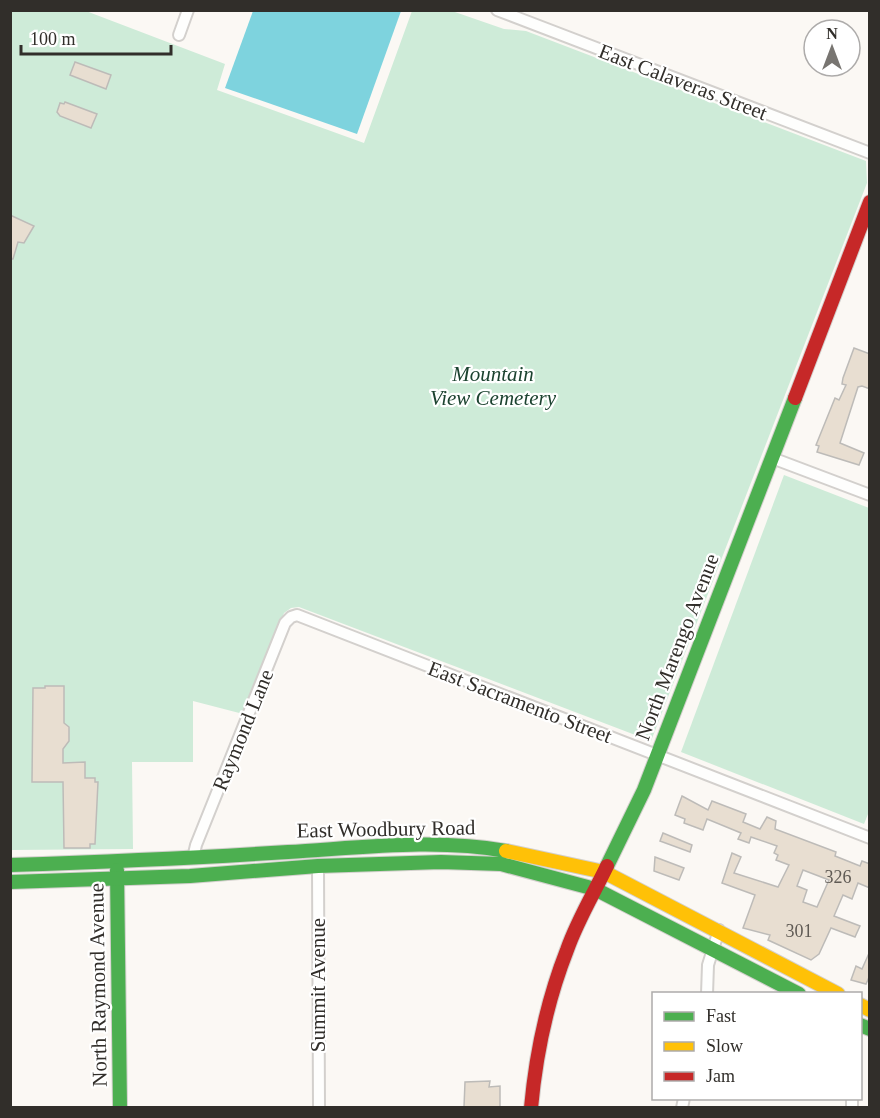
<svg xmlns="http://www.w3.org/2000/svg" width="880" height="1118" viewBox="0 0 880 1118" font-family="'Times New Roman',serif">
  <rect width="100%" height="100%" fill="#fbf8f4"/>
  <g fill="#ceebd8">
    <path d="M10,11H86L225,64L217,90L364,143L412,11H452L504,29L526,31L866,161L867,183L651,741L299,607L291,608L284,613L247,715L193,701V762H132L133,849L11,850Z"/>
    <path d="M784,475L869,508L870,809L864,824L681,752Z"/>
  </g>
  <path fill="#7ed3de" d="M253,11H401L357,134L225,88Z"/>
  <g fill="#e8ded1" stroke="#bdbbb8" stroke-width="1.5" fill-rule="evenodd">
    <path d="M75,62L111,75L106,89L70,75Z"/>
    <path d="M65,102L97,114L91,128L60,116L57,112L60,103L64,104Z"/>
    <path d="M10,215L34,226L24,243L18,242L13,259H10Z"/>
    <path d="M854,348L870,354V389L862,386L858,387L840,443L864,453L859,465L817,452L819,446L816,445L835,398L839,400L846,385L842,384L843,378Z"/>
    <path d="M45,686H64V723L69,727V741L63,749V763L85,762V778H95V782H98L95,844H90V848H64L63,782H32L33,688H45Z"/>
    <path d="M682,796L708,810L712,801L746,814L743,822L760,829L767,817L776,821L775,829L836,852L835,856L860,866L862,861L870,864V888L858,883L852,899L843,895L834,916L860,926L855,937L831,928L819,954L811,960L768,940L770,935L743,928L755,895L722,883L732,853L741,857L734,873L778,887L789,865L776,860L778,855L774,853L777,846L751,837L749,843L738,839L741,833L707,819L703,830L684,823L685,819L675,815ZM803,870L829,880L817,907L803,902L807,890L797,886Z"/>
    <path d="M663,833L692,845L690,852L660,841Z"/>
    <path d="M655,857L684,868L679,880L654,871Z"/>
    <path d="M870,951V975L866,984L851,980L856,966L862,969Z"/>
    <path d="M490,1081L489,1087L500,1086V1107H464L465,1082Z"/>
  </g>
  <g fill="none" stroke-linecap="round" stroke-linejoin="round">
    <g stroke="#d3d0cd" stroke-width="14">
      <g id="street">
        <path d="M497,10L870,153"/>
        <path d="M179,35L188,10"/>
        <path d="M772,458L870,495"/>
        <path d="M193,858L196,845L285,623L291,617L297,615L870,838"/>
        <path d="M318,866L319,1108"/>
        <path d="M707,994L708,965L719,930"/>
        <path d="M852,1098V1108"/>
        <path d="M682,1108L684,1098"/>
      </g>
    </g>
    <g stroke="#d3d0cd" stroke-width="16">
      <g id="fast">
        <path d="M10,865C103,862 195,858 288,852C359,848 435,838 506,851"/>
        <path d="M607,866L644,790L795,398"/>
        <path d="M117,870L120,1108"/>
        <path d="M10,882L190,876L318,866L441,862L501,864L595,889L799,994"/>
        <path d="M860,1025L870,1029"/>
      </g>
    </g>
    <g stroke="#d3d0cd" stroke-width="16">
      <g id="slow">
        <path d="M506,851L604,872L838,994"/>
        <path d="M860,1005L870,1010"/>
      </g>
    </g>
    <g stroke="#d3d0cd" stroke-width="16">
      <g id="jam">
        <path d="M795,398L870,202"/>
        <path d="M531,1108C536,1053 547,1001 567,950C577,921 594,893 607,866"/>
      </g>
    </g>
    <use href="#street" stroke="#fefefd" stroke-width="10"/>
    <use href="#fast" stroke="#4caf50" stroke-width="14"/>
    <use href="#slow" stroke="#ffc107" stroke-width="14"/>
    <use href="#jam" stroke="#c62828" stroke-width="14"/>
  </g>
  <g text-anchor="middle" stroke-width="4.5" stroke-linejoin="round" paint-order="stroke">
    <g font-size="18" fill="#5f5a54">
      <text x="838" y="883">326</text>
      <text x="799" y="937">301</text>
    </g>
    <g font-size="21" fill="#312e2a" stroke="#fff">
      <text transform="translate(683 82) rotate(21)" y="7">East Calaveras Street</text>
      <text transform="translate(677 647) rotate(-69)" y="7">North Marengo Avenue</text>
      <text transform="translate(520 702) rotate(21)" y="7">East Sacramento Street</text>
      <text transform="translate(243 730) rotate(-68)" y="7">Raymond Lane</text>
      <text transform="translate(386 829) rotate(-1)" y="7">East Woodbury Road</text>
      <text transform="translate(98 985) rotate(-91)" y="7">North Raymond Avenue</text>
      <text transform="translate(318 985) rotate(-90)" y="7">Summit Avenue</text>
    </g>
    <g font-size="21" font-style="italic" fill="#1c4330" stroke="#fff">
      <text x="493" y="381">Mountain<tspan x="493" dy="24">View Cemetery</tspan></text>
    </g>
  </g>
  <rect width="880" height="1118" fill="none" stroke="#312e2a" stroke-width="24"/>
  <rect x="652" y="992" width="210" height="108" fill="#ffffff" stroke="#adabaa" stroke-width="1.5"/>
  <rect x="664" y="1012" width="30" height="9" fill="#4caf50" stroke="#adabaa" stroke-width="1.5"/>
  <text x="706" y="1022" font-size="18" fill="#312e2a">Fast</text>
  <rect x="664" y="1042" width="30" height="9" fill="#ffc107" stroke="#adabaa" stroke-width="1.5"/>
  <text x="706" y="1052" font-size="18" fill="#312e2a">Slow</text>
  <rect x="664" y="1072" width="30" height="9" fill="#c62828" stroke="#adabaa" stroke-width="1.5"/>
  <text x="706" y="1082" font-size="18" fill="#312e2a">Jam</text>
  <g transform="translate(832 48)"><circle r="28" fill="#ffffff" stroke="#adabaa" stroke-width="1.5"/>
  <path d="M0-4.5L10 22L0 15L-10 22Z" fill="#787571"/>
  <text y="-9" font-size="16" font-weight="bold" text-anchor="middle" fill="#312e2a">N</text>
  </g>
  <path d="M21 45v9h150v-9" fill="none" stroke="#312e2a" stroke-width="3"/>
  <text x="30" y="45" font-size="18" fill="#312e2a" stroke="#ffffff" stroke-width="4.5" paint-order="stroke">100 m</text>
</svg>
